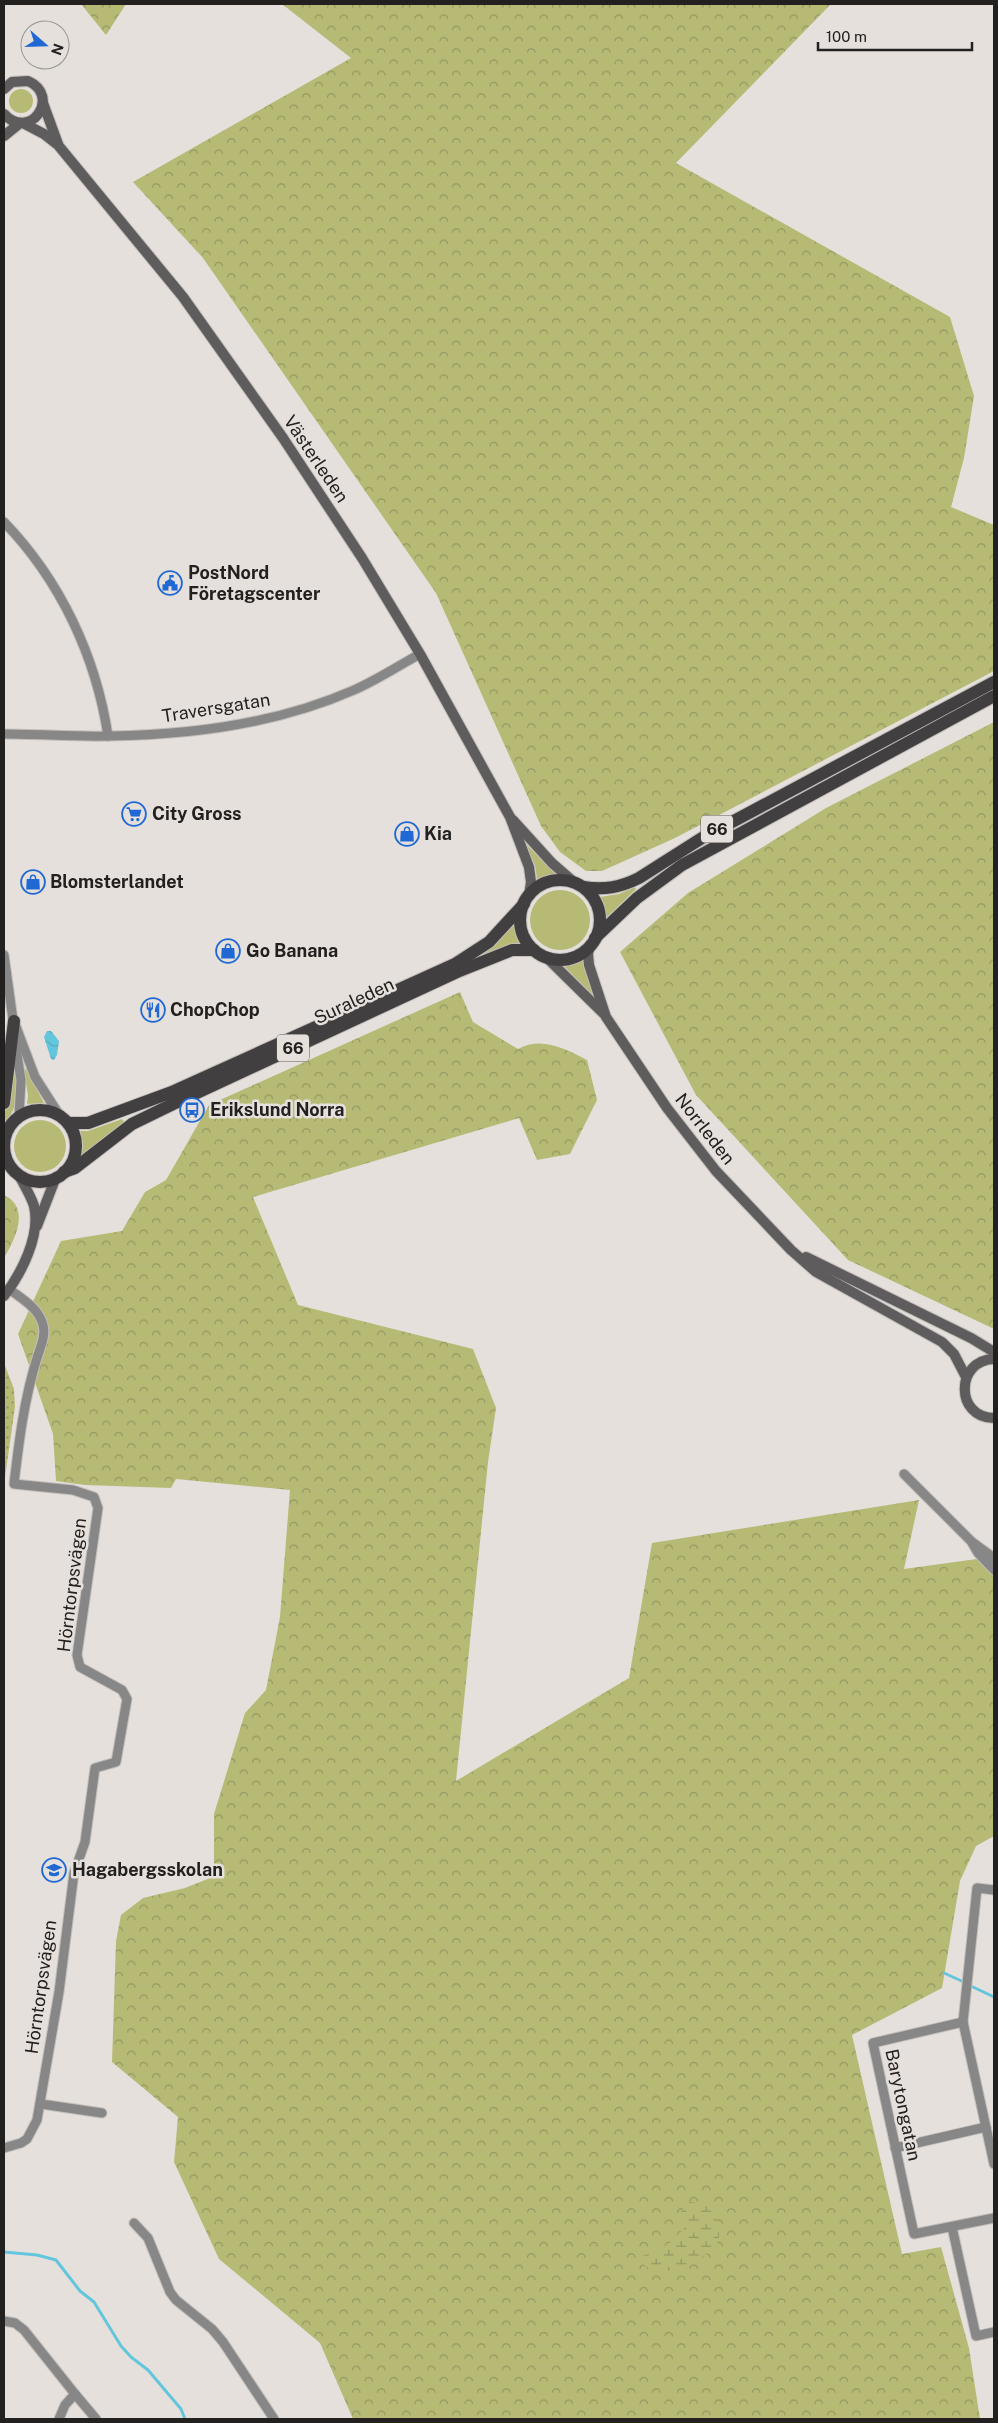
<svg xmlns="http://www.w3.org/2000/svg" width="998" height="2423" viewBox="0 0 998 2423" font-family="'Public Sans',sans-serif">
  <defs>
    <pattern id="forest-crowns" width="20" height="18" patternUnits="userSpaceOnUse" patternTransform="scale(1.25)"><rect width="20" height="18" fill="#b7ba75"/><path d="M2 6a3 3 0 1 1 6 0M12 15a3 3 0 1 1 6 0" fill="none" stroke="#949760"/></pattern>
    <pattern id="wetland-marsh" width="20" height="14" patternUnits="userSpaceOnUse" patternTransform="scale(1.25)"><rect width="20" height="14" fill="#b7ba75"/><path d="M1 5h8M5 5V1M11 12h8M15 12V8" fill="none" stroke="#949760"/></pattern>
    <pattern id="park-dots" width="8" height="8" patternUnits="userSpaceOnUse" patternTransform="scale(1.25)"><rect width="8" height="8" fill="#b7ba75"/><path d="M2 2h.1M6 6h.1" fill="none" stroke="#949760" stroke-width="1.8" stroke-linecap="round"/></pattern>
    <pattern id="water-waves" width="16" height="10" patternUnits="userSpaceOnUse" patternTransform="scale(1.25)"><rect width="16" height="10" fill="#64c6dc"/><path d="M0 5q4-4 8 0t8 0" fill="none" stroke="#56aabc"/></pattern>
  </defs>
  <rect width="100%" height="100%" fill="#e5e0dc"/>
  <g fill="#b7ba75">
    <circle cx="21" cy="101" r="12"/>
    <path d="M526,844L556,874L537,879L535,865L525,845Z"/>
    <path d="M635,887L636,889L606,918L600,897L619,894Z"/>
    <circle cx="560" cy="920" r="30"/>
    <path d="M514,925L520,944L504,946L479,959Z"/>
    <path d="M583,960L595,995L593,996L564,966Z"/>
    <path d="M24,1069H26L44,1103L27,1104L28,1096Z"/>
    <path d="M13,1071C22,1084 17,1112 4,1123V1115L12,1089Z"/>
    <path d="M122,1119L124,1122L81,1156L83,1144L80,1131H88Z"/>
    <circle cx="40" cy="1146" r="26"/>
  </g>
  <g fill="url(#forest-crowns)">
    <path d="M81,4H126L106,35Z"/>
    <path d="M282,4H831L676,163L950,317L974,396L964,458L951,507L994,525V671L675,838L602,871H586L560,852L541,826L436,593L203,258L133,182L351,58Z"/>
    <path d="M994,722V1329L848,1260L696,1095L620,952L688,893L826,808Z"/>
    <path d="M460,992L473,1022L518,1049C542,1036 565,1049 587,1060L597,1100L570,1154L537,1160L519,1118L253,1197L298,1305L473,1349L496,1408L488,1462L456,1781L629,1678L652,1543L919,1500L904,1569L984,1558L994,1569V1836L976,1846L960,1881L942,1988L852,2035L902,2254L941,2247L969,2348L980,2419H353L320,2343L219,2259L174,2162L178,2117L112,2062L116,1941L121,1915L143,1898L185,1888L210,1878L214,1863V1814L245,1713L266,1690L280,1617L290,1490L176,1479L171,1488L85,1485L56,1481L53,1434L18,1334L61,1241L122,1231L145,1192L166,1180L209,1105Z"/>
    <path d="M4,1195C31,1208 15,1239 4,1258Z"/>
  </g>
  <path fill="url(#wetland-marsh)" d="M689,2202L705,2204L714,2210C717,2221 722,2233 717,2244C713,2254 677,2270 666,2271C657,2272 648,2268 641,2263L639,2257L658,2250L671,2242L685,2227L680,2213Z"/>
  <path fill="url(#park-dots)" d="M4,1363L14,1389L15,1407L4,1484Z"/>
  <path fill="url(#water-waves)" d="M47,1031H51L59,1041L57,1055L54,1060L51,1059L44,1037Z"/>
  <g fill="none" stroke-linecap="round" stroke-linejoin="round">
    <g stroke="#64c6dc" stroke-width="3">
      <path d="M944,1973L966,1983"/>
      <path d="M973,1987L994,1997"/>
      <path d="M4,2252L37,2255L56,2260L80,2291L94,2302L121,2346L131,2357L148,2370L181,2409L185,2419"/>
    </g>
    <g stroke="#c2beba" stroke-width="11">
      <g id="street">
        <path d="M4,522C60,580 96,656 108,736"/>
        <path d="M4,734C39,734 75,737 110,736C191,735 279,723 354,690C377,680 398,666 420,654"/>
        <path d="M4,955L14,1027"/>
        <path d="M15,1024L35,1077L60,1116"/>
        <path d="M15,1042L21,1080L19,1116"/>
        <path d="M904,1474L971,1541L978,1553L994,1570"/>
        <path d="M972,1542L994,1558"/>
        <path d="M994,1890L977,1888L963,2022L994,2164"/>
        <path d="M963,2022L873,2043L914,2234L994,2218"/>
        <path d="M41,2104L102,2113"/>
        <path d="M4,2148L21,2143L27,2139L37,2120L59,1992L74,1873L85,1842L95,1768L116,1762L127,1699L122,1690L80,1667L77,1655L98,1508L94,1497L73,1490L14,1484C19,1441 24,1400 37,1358C40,1348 46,1336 43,1325C39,1308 22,1299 9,1289"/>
        <path d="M895,2148L986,2127"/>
        <path d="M134,2223L148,2238L170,2292L176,2300L212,2329L223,2342L274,2419"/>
        <path d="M952,2227L976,2336L994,2332"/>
        <path d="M4,2321L15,2323L24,2330L75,2394L65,2405L59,2419"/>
        <path d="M75,2394L96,2419"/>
      </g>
    </g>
    <g stroke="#c2beba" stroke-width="12">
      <g id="secondary">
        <path d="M4,89L12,82L28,81C62,96 30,142 4,114"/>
        <path d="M43,103L58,144"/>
        <path d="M23,123L44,134L58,145L183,297L283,438L362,558L420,654L510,817L529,867L531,882L529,896"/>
        <path d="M4,136L20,123"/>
        <path d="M513,820L552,863L575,883"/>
        <path d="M590,945L588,954L589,965L606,1017L667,1108L716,1171L791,1250L816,1272L942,1342L954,1354L966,1377"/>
        <path d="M547,958L604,1014"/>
        <path d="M37,1226L56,1177"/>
        <path d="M806,1257L971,1338L994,1352"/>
        <path d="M4,1296C21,1274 41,1236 34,1206C31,1196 24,1185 19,1175"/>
        <path d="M994,1359C955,1360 955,1418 994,1418"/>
      </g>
    </g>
    <g stroke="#c2beba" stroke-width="14">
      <g id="primary">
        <circle cx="560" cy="920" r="40"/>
        <path d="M583,887C604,890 619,888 639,878L702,838L994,682"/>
        <path d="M595,938L637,898L682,865L994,696"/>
        <path d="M4,1103L14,1021"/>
        <circle cx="40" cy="1146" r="36"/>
        <path d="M68,1123H88L172,1092L455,964L489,942L524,904"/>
        <path d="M64,1172L75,1168L132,1124L175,1103L457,972L512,950H534"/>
      </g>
    </g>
    <use href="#street" stroke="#888788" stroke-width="9"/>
    <use href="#secondary" stroke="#5f5c5e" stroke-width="10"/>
    <use href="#primary" stroke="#423f41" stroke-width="12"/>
  </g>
  <defs>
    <g id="civic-ring" transform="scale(1.25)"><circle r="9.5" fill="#e5e0dc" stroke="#2069d4" stroke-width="1.5"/><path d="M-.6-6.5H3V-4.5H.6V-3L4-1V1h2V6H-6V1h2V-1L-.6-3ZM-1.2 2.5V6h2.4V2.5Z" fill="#2069d4"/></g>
    <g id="supermarket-ring" transform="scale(1.25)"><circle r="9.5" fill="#e5e0dc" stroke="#2069d4" stroke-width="1.5"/><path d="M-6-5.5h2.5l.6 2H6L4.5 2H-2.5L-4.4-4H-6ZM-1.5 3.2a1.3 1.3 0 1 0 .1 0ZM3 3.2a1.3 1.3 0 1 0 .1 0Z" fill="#2069d4"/></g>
    <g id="shop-ring" transform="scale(1.25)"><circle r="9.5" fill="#e5e0dc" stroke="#2069d4" stroke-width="1.5"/><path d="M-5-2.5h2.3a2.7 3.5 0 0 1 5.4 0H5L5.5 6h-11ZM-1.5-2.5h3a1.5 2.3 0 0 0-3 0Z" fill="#2069d4"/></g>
    <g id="restaurant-ring" transform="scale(1.25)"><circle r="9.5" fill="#e5e0dc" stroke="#2069d4" stroke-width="1.5"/><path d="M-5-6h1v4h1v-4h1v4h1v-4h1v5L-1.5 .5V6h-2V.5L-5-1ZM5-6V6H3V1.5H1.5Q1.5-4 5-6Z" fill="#2069d4"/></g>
    <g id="bus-ring" transform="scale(1.25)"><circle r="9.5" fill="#e5e0dc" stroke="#2069d4" stroke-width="1.5"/><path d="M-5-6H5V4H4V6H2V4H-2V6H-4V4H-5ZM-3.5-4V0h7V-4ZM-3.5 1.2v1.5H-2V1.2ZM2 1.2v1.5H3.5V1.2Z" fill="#2069d4"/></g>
    <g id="school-ring" transform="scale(1.25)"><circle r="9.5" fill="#e5e0dc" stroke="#2069d4" stroke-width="1.5"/><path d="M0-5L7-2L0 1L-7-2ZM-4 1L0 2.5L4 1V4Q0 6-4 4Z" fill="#2069d4"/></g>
  </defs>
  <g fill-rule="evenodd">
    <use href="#civic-ring" x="170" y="583"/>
    <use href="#supermarket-ring" x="134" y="814"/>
    <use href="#shop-ring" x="407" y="834"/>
    <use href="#shop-ring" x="33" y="882"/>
    <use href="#shop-ring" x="228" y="951"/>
    <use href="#restaurant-ring" x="153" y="1010"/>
    <use href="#bus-ring" x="192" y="1110"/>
    <use href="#school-ring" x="54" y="1870"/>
  </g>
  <g text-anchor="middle" stroke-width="5" stroke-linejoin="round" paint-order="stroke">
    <g fill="#e5e0dc" stroke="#5d5a58" stroke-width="1">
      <rect x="701" y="815.5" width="32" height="27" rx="4"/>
      <rect x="277" y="1034.5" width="32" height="27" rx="4"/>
    </g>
    <g font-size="16" font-weight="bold" fill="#232120">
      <text x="717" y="835">66</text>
      <text x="293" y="1054">66</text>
    </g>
    <g font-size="18" fill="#232120" stroke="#e5e0dc">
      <text transform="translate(316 459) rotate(56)" y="6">Västerleden</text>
      <text transform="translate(216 708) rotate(-9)" y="6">Traversgatan</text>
      <text transform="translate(354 1001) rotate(-25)" y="6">Suraleden</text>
      <text transform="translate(705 1129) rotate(52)" y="6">Norrleden</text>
      <text transform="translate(72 1585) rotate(-83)" y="6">Hörntorpsvägen</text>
      <text transform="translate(41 1987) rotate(-82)" y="6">Hörntorpsvägen</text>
      <text transform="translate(903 2105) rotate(78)" y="6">Barytongatan</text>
    </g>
    <g font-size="18" font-weight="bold" fill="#232120" stroke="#e5e0dc" text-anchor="start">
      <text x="188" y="579">PostNord<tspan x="188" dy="21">Företagscenter</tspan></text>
      <text x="152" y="820">City Gross</text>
      <text x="424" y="840">Kia</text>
      <text x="50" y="888">Blomsterlandet</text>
      <text x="246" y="957">Go Banana</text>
      <text x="170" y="1016">ChopChop</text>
      <text x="210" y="1116">Erikslund Norra</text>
      <text x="72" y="1876">Hagabergsskolan</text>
    </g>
  </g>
  <rect width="998" height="2423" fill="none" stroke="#232120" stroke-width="10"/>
  <g transform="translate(45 45) rotate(110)"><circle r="24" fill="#e5e0dc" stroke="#979491"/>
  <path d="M0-4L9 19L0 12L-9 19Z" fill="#2069d4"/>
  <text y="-8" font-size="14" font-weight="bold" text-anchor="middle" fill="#232120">N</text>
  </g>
  <path d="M818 42v8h154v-8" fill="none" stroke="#232120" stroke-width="2.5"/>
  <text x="826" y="42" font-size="15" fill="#232120" stroke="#e5e0dc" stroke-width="4" paint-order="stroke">100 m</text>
</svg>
